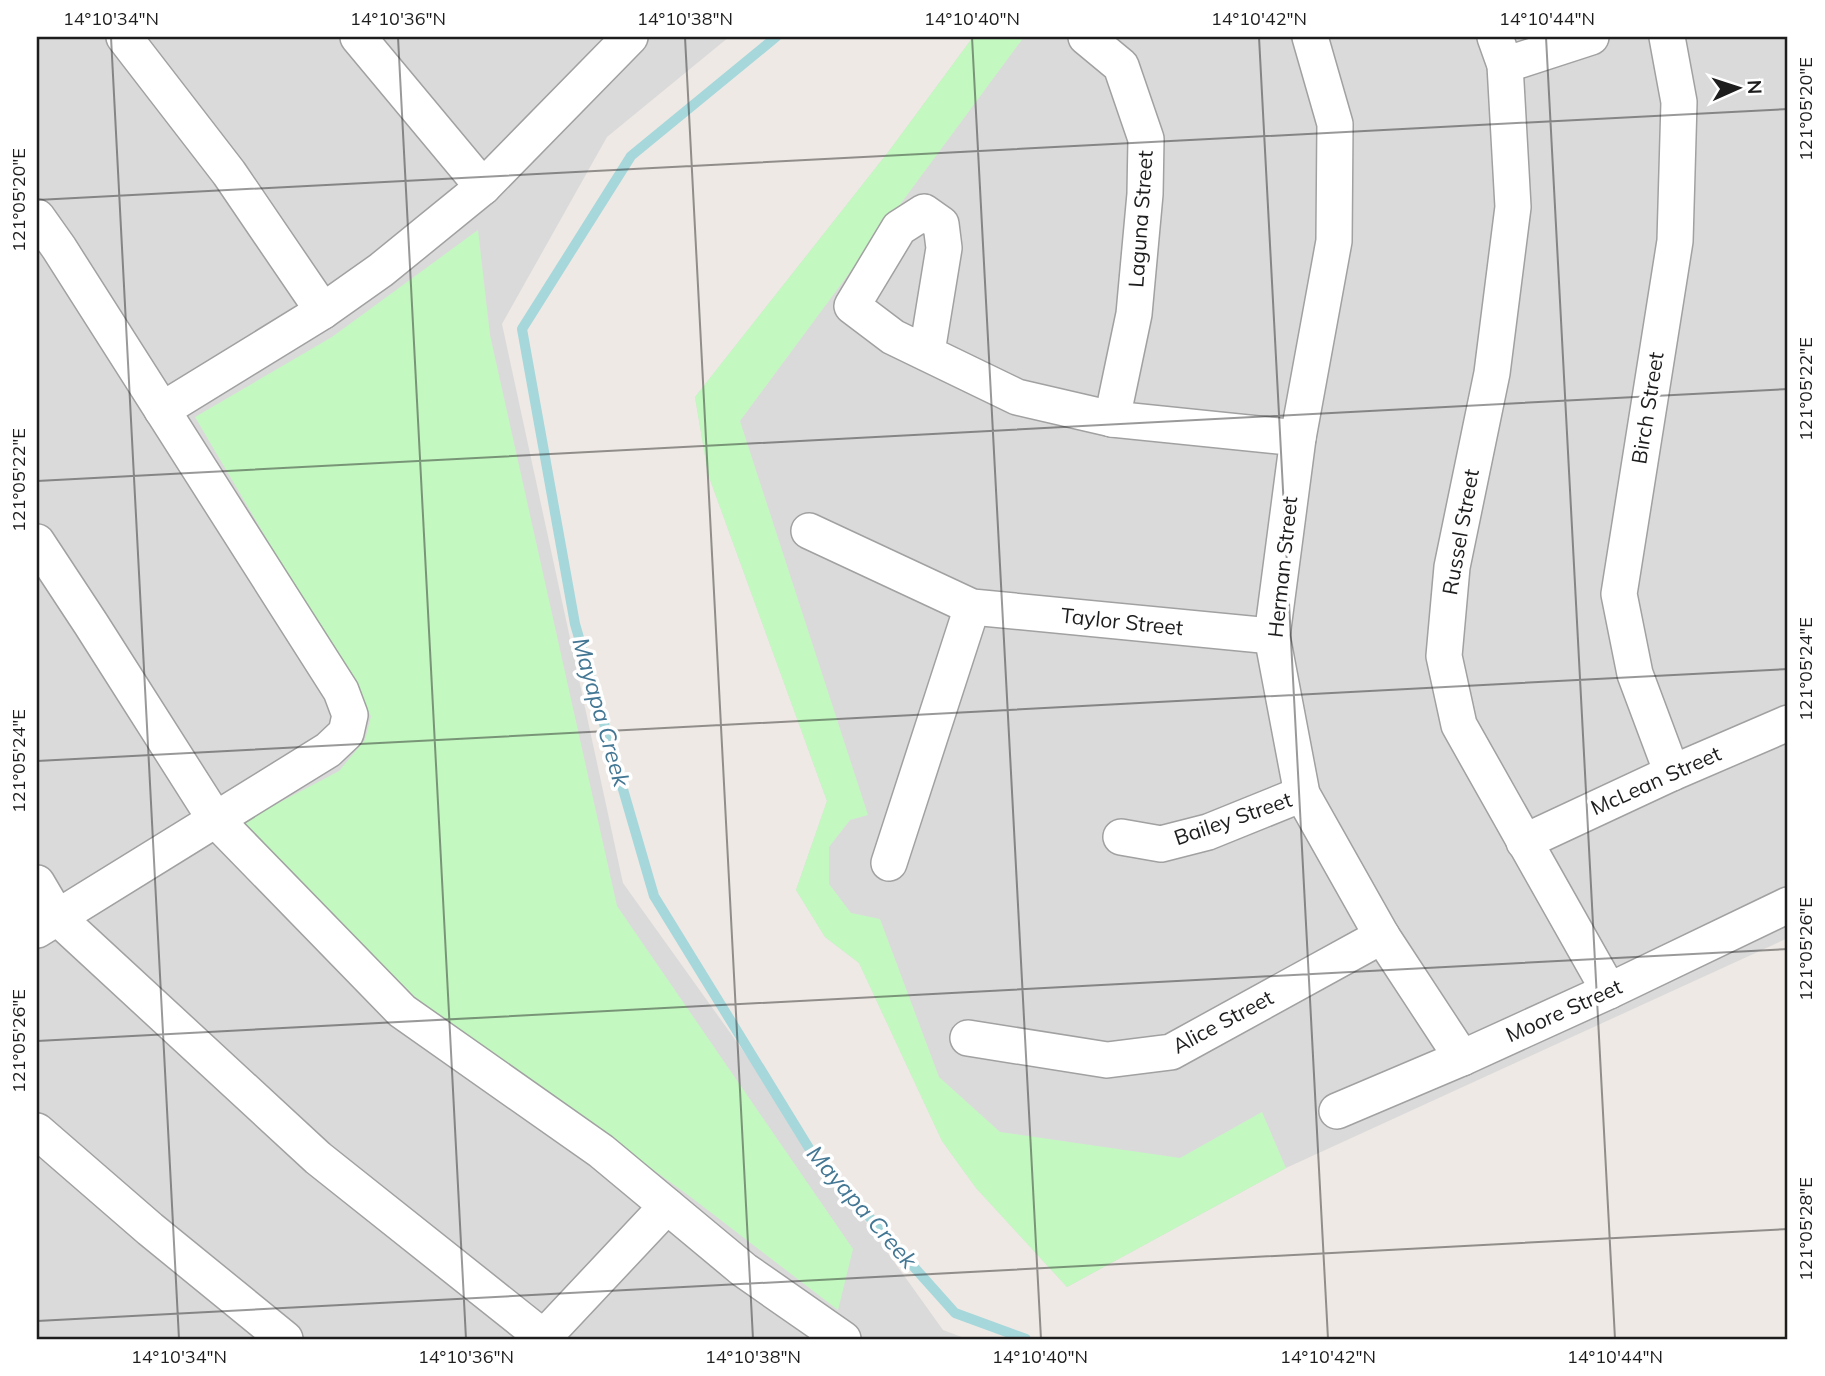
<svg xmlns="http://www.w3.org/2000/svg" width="1825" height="1376" viewBox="0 0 1825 1376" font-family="Mulish,sans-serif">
  <rect width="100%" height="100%" fill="#eee9e4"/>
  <g fill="#dbdadb">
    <path d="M37,37H729L607,137L502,324L623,883L943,1330L967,1339H37Z"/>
    <path d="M973,37H1788V938L1286,1168L1067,1287L976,1188L942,1141L859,963L825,937L796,890L827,801L708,474L695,397L889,151Z"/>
  </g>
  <g fill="#c4f8c1">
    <path d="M973,37H1024L740,421L868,815L850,820L829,847V884L851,913L880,919L939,1077L1000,1132L1180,1158L1262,1112L1286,1168L1067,1287L976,1188L942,1141L859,963L825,937L796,890L827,801L708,474L695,397L889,151Z"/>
    <path d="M478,230L490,335L617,906L853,1249L838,1310L688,1195L415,997L241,823L339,771L365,740L371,716L195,417L332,337Z"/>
  </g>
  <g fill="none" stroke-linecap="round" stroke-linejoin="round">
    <path stroke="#a5d7db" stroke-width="10" d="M776,37L631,156L522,329L575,624L654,896L812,1153L955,1313L1026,1339"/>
    <g stroke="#a1a1a1" stroke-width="38">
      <g id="street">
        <path d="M124,37L229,173L323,311"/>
        <path d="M358,37L483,187"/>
        <path d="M1086,37L1121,66L1146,139L1145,194L1134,314L1112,419"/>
        <path d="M1310,37L1335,124L1334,241L1298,438L1272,636L1302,794L1382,936L1462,1058"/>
        <path d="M1495,37L1505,65L1513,207L1492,373L1452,567L1444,656L1459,725L1609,991"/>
        <path d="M1667,37L1679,102L1675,241L1619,594L1635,674L1672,773"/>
        <path d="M1505,65L1591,37"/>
        <path d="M37,217L59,248L341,691L350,715L346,733L328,750L37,930"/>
        <path d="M927,352L944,248L941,224L924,212L899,228L852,306L893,337L1017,397L1112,419L1298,438"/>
        <path d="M162,410L323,311L381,270L483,187L630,37"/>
        <path d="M809,531L972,607L1272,636"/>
        <path d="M37,542L91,624L215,819L402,1011L601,1151L744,1270L843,1339"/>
        <path d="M1121,837L1161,844L1208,832L1302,794"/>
        <path d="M1524,842L1672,773L1788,723"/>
        <path d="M889,863L972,607"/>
        <path d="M37,883L57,917L318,1158L543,1337"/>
        <path d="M968,1038L1107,1060L1171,1052L1382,936"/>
        <path d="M1337,1111L1462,1058L1609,991L1788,905"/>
        <path d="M37,1131L150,1229L285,1339"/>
        <path d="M542,1339L667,1206"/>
      </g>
    </g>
    <use href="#street" stroke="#fff" stroke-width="35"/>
  </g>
  <path fill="none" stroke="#1d1d1d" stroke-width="2" stroke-opacity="0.45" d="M111,37L179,1339M398,37L466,1339M685,37L753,1339M972,37L1041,1339M1259,37L1328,1339M1546,37L1615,1339M37,200L1788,109M37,481L1788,389M37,761L1788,669M37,1041L1788,949M37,1321L1788,1229"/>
  <g text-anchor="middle" stroke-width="7" stroke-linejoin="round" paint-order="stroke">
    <g font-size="21" fill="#1d1d1d" stroke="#fff">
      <text transform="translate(1141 219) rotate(-86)" y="7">Laguna Street</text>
      <text transform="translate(1648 408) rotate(-81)" y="7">Birch Street</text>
      <text transform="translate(1461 532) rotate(-80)" y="7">Russel Street</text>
      <text transform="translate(1283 567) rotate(-84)" y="7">Herman Street</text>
      <text transform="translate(1122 622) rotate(6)" y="7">Taylor Street</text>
      <text transform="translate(1656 781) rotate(-24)" y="7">McLean Street</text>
      <text transform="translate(1233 819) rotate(-19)" y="7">Bailey Street</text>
      <text transform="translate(1564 1011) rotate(-24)" y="7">Moore Street</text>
      <text transform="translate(1223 1022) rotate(-28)" y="7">Alice Street</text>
    </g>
    <g font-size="23" font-style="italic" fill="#437794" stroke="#fff">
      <text transform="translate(601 712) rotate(74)" y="8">Mayapa Creek</text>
      <text transform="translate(862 1207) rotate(49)" y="8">Mayapa Creek</text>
    </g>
  </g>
  <rect width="1825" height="1376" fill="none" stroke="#ffffff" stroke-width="77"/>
  <g transform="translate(1738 88) rotate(87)" stroke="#ffffff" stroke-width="5" paint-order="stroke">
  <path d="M0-5L12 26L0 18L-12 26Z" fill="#1d1d1d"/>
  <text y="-10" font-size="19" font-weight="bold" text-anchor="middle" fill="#1d1d1d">N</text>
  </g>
  <rect x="38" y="38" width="1748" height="1300" fill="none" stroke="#1d1d1d" stroke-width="2.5"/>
  <g font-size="18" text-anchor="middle" fill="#1d1d1d">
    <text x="111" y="25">14°10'34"N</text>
    <text x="398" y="25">14°10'36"N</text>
    <text x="685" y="25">14°10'38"N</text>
    <text x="972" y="25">14°10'40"N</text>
    <text x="1259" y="25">14°10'42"N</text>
    <text x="1547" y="25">14°10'44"N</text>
    <text transform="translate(1806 109) rotate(-90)" y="6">121°05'20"E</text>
    <text transform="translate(19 200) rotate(-90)" y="6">121°05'20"E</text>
    <text transform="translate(1806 389) rotate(-90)" y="6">121°05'22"E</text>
    <text transform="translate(19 480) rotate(-90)" y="6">121°05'22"E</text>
    <text transform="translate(1806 669) rotate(-90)" y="6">121°05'24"E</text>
    <text transform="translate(19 761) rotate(-90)" y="6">121°05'24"E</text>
    <text transform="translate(1806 949) rotate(-90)" y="6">121°05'26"E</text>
    <text transform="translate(19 1041) rotate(-90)" y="6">121°05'26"E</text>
    <text transform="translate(1806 1229) rotate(-90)" y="6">121°05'28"E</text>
    <text x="179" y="1363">14°10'34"N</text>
    <text x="466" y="1363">14°10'36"N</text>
    <text x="753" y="1363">14°10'38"N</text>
    <text x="1040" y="1363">14°10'40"N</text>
    <text x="1328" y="1363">14°10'42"N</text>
    <text x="1615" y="1363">14°10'44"N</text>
  </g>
</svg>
